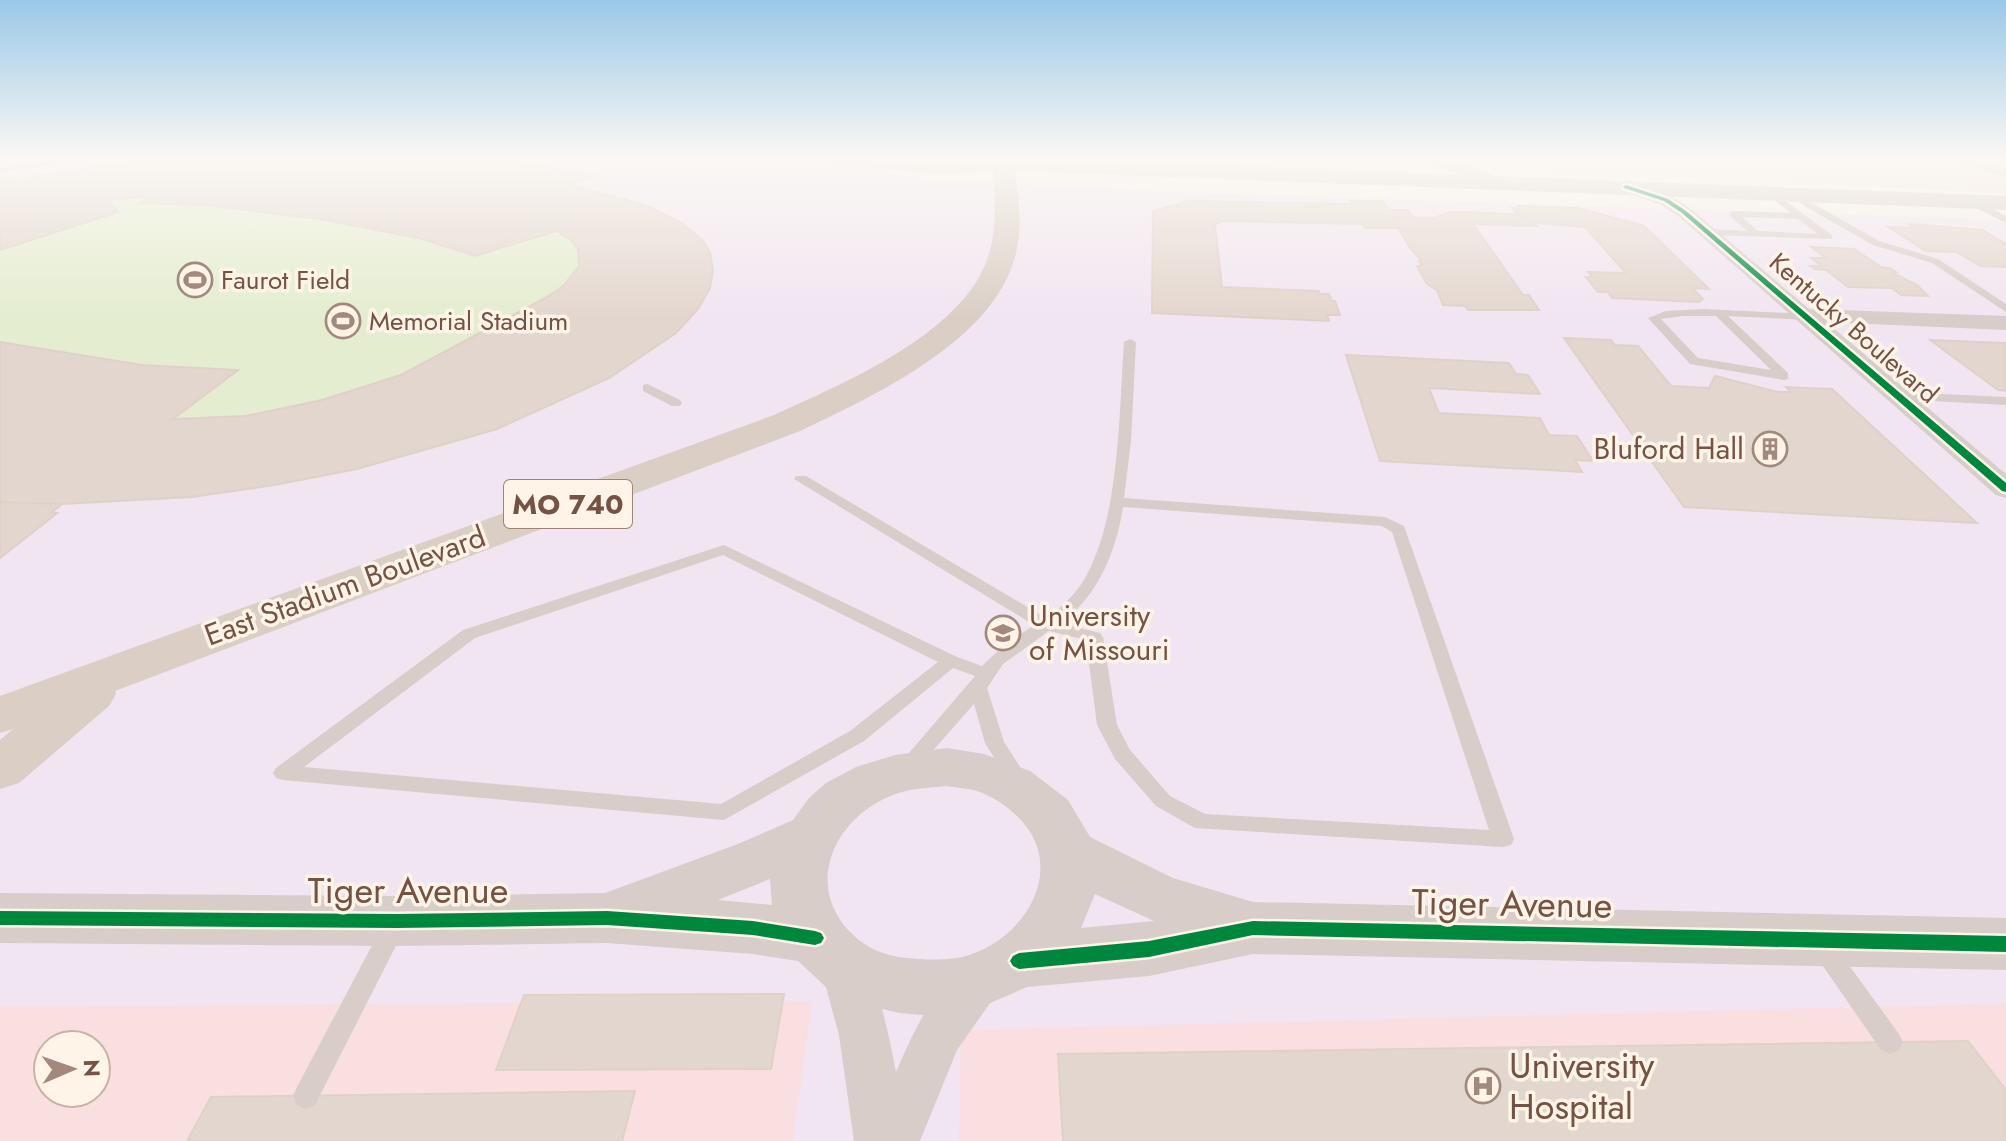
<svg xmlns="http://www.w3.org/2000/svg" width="2006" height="1141" viewBox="0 0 2006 1141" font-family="Jost,sans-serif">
  <rect width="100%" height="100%" fill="#f7efe6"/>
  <path fill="#f3e4d5" d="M1243,157H2006V193Z"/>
  <path fill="#f1e5f1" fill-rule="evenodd" d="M0,157H926L917,178L1165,192L2006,220V1141H0ZM48,1045H96V1093H48Z"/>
  <g fill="#fadfe0" fill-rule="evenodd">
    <path d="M812,1001L793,1141H0V1006ZM48,1045H96V1093H48Z"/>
    <path d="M2006,1003V1141H959L961,1030Z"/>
  </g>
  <path fill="#e4edcf" d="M227,157H486L597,175L572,185C610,194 652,202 685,225C796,303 553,408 499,428C454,445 406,456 360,468C243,497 120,506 0,502V177L23,179L122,162L217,161Z"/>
  <g fill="#e3d6ce" stroke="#e0d1c8" stroke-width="2">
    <path d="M227,157H486L597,175L570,185L645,205L682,223L703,241L710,252L713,271L710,288L698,309L676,333L609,378L497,429L357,469L274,485L192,497L62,504L51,513H57L0,558V342L142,365L238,370L173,419L246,416L322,400L401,375L547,297L563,286L579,266L578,249L570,239L556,231L475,256L423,239L320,219L206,205L140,203L153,196L108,200L118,212L0,250V177L23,179L122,162L217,161Z"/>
    <path d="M1189,201L1352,204L1350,201H1383L1389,210H1408L1413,217H1392L1399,228H1365L1363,224L1224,221L1215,224L1222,287L1319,291L1320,294H1329L1332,301H1335L1340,315H1327L1329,321L1152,313L1153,211Z"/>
    <path d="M1518,206L1578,208L1644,226L1709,289L1692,288L1703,299L1699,302L1612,298L1608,292H1598L1586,277H1593L1588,272L1626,273L1585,227L1527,222L1512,208L1520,209Z"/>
    <path d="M1451,212L1516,214L1533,222L1537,226L1473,224L1523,295H1529L1539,310H1468L1465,306L1443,305L1437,290L1427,284L1417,266H1422L1419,261H1422L1410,248L1392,217L1434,218Z"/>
    <path d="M1909,224L1982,230L2006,244V267L1980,266L1957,252L1926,251L1888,227L1914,228Z"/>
    <path d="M1811,247L1854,249L1881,267L1890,268L1896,272H1891L1917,285L1928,296L1901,295L1892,288L1848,287L1826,270L1815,269L1810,266H1822L1811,258H1826Z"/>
    <path d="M1564,338L1611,340L1615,345L1638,346L1671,386L1709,388L1715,376L1778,392H1791L1786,387L1832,389L1977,523L1684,507Z"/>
    <path d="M1930,340L2006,343V391L1998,390Z"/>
    <path d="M1346,355L1509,363L1516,374L1528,375L1540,394L1429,388L1439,413L1540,418L1549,435L1577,436L1593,461L1575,460L1582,472L1380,461Z"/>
    <path d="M0,502L62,504L51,513H57L0,558Z"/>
    <path d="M784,994L771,1069L496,1070L524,995Z"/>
    <path d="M1968,1041L2006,1090V1141H1063L1058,1054Z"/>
    <path d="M635,1091L622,1141H187L211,1097Z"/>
  </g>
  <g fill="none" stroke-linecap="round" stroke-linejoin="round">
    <g fill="#d8cdc8" fill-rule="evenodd">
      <path d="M84,157H111L0,172V168Z"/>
      <path d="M1770,190L1832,235V239L1708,235L1703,232L1708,229L1747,231L1730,216V212L1733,211L1791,213L1767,195V191ZM1742,217L1798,219L1818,234L1758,231Z"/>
      <path d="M1793,192H1799L1810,202L1879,241L1938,259L2006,304V312L1932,263L1873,245L1804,206L1793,196Z"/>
      <path d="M1969,200H1975L2006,216V223L1969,204Z"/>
      <path d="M1704,309L1808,314L1813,317L1808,320L1728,316L1788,373V379L1784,380L1690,364L1648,318L1666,311ZM1683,316H1716L1771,370L1698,358L1661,319Z"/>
      <path d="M1130,339L1136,342L1131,441L1124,498L1385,517L1404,526L1514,839L1511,845L1503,847L1195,828L1156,806L1115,759L1097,725L1086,640L1049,631L1003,664L987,688L1004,742L1029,781L1026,786L1019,788L1012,786L985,743L974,704L914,772L907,774L900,772L897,767L975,676L953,668L864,741L724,820L283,780L276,778L273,773L276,768L463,630L724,545L957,657L982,666L1003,646L1034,625L794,479L796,476H806L1046,618C1062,607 1075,595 1085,578C1120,517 1119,412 1124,342ZM1123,507L1382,526L1392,532L1489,830L1205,814L1170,796L1130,750L1117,725L1103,637L1100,633L1061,623C1098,596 1116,552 1123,507ZM723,555L938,662L850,731L721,804L304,767L475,638Z"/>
      <path d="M647,384L680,400L682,403L680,406H672L643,391V385Z"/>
      <path d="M1899,392L2006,397V405L1895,399L1893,396Z"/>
      <path d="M394,916L402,919L406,926L315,1105L306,1109L297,1105L293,1096L297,1087L386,919Z"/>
      <path d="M1824,939L1832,942L1899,1034L1903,1042L1899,1050L1890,1054L1881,1050L1816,956L1812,949L1816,942Z"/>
    </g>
    <g fill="#d8cdc8" fill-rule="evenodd">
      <path d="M1415,157H1440L1499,177L1501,181L1493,186L1487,185Z"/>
      <path d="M1945,157H1971L2006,168V178Z"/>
      <path d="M1626,182L1672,196L1690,208L1809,309L2006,316V330L1826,322L2006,474V498L1996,495L1678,216L1660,204L1620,191L1618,187L1620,183Z"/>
      <path d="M844,944L861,950C879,988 888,1031 896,1072C913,1034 937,975 978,960L995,966L1002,981L995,996L957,1050L920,1141H854L839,1035L820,965L827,950Z"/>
    </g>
    <path fill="#d8cdc8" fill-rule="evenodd" d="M947,748L984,754L1030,771L1068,800L1090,837L1173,878L1253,902L2006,918V970L1253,954L1149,976L1027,987L972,1011L935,1016L900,1013L873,1007L826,987L798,961L753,954L607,943L397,946L0,943V893L397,896L605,893L738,844L793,820L809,798L826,783L856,767L895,755ZM947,786C957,788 968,788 977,791C992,796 1007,806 1018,817C1068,866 1027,937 969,955C954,960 936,960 920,959C899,958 880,955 863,943C800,897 828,820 893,795C909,788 929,788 947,786ZM770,879L772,905L718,900ZM1095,894L1154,921L1081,928Z"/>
    <path fill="#dacec5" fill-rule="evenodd" d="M808,157L941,160L1014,157L2006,196V210L1015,171C1019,199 1023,229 1015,257C992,342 873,396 800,431L115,691L116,694L109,706L19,783L0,789V740L13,729L0,733V696L774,415C842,384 963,334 988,257C997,230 995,199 993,171L941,174L818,163Z"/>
    <g stroke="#fff4e7" stroke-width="5">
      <g id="cycleway">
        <path d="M1626,185L1668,199L1686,211L2006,483V492L2002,491L1682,213L1664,201L1624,188L1623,187Z"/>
        <path d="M0,911L397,914L607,911L753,921L815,931L821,933L824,938L821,943L815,945L753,935L607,925L397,928L0,925Z"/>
        <path d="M1253,921L2006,936V952L1253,935L1149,957L1019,969L1013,966L1010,961L1013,956L1019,953L1149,941Z"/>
      </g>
    </g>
    <use href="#cycleway" fill="#00873e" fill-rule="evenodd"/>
  </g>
  <linearGradient id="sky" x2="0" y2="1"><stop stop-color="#9bc9e8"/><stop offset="0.5" stop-color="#fbf8f4"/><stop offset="1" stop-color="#fbf8f4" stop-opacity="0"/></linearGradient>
  <rect width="2006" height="317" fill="url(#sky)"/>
  <defs>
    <g id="stadium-ring" transform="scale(1.8)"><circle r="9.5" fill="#fff4e7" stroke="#a3897d" stroke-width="1.5"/><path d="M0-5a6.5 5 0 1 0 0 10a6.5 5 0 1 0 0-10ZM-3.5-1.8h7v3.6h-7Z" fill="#a3897d"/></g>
    <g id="building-ring" transform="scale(1.8)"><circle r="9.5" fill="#fff4e7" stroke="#a3897d" stroke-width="1.5"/><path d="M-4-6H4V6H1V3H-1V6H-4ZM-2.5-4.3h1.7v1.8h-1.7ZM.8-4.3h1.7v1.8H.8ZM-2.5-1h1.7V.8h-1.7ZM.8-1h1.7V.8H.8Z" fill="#a3897d"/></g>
    <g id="university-ring" transform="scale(1.8)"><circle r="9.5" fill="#fff4e7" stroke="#a3897d" stroke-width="1.5"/><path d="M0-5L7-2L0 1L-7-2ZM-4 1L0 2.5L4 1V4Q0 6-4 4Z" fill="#a3897d"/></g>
    <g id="hospital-ring" transform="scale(1.8)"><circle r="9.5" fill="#fff4e7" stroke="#a3897d" stroke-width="1.5"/><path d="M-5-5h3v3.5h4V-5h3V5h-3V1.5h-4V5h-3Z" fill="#a3897d"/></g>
  </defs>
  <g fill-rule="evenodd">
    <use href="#stadium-ring" x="195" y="280"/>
    <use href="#stadium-ring" x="343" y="321"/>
    <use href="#building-ring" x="1770" y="449"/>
    <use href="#university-ring" x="1003" y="633"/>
    <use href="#hospital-ring" x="1483" y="1086"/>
  </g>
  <g text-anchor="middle" stroke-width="7" stroke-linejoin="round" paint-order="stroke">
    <g font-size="26" fill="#765245" stroke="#fff4e7" text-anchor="start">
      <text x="221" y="289">Faurot Field</text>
      <text x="369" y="330">Memorial Stadium</text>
    </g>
    <g font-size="26" fill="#765245" stroke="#fff4e7">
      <text transform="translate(1854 328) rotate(41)" y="9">Kentucky Boulevard</text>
    </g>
    <rect fill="#fff4e7" stroke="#9f8376" stroke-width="2" x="504" y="480" width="128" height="48" rx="6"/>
    <g font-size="28" font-weight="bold" fill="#765245">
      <text x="568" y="514">MO 740</text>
    </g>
    <g font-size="30" fill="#765245" stroke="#fff4e7" text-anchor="end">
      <text x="1744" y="459">Bluford Hall</text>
      <text x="1029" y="626" text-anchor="start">University<tspan x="1029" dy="34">of Missouri</tspan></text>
    </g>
    <g font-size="30" fill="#765245" stroke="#fff4e7">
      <text transform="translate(345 586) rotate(-20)" y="10">East Stadium Boulevard</text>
    </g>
    <g font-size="36" fill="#765245" stroke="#fff4e7">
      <text x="408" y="903">Tiger Avenue</text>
      <text transform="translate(1512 903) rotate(1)" y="13">Tiger Avenue</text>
    </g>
    <g font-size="36" fill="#765245" stroke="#fff4e7" text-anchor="start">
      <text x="1509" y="1078">University<tspan x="1509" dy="41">Hospital</tspan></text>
    </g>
  </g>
  <g transform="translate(72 1069) rotate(88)"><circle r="38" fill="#fff4e7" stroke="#c8b3a6" stroke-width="2"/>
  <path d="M0-6L14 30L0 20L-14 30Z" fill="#a3897d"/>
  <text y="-12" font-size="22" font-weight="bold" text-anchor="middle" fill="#765245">N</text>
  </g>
</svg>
